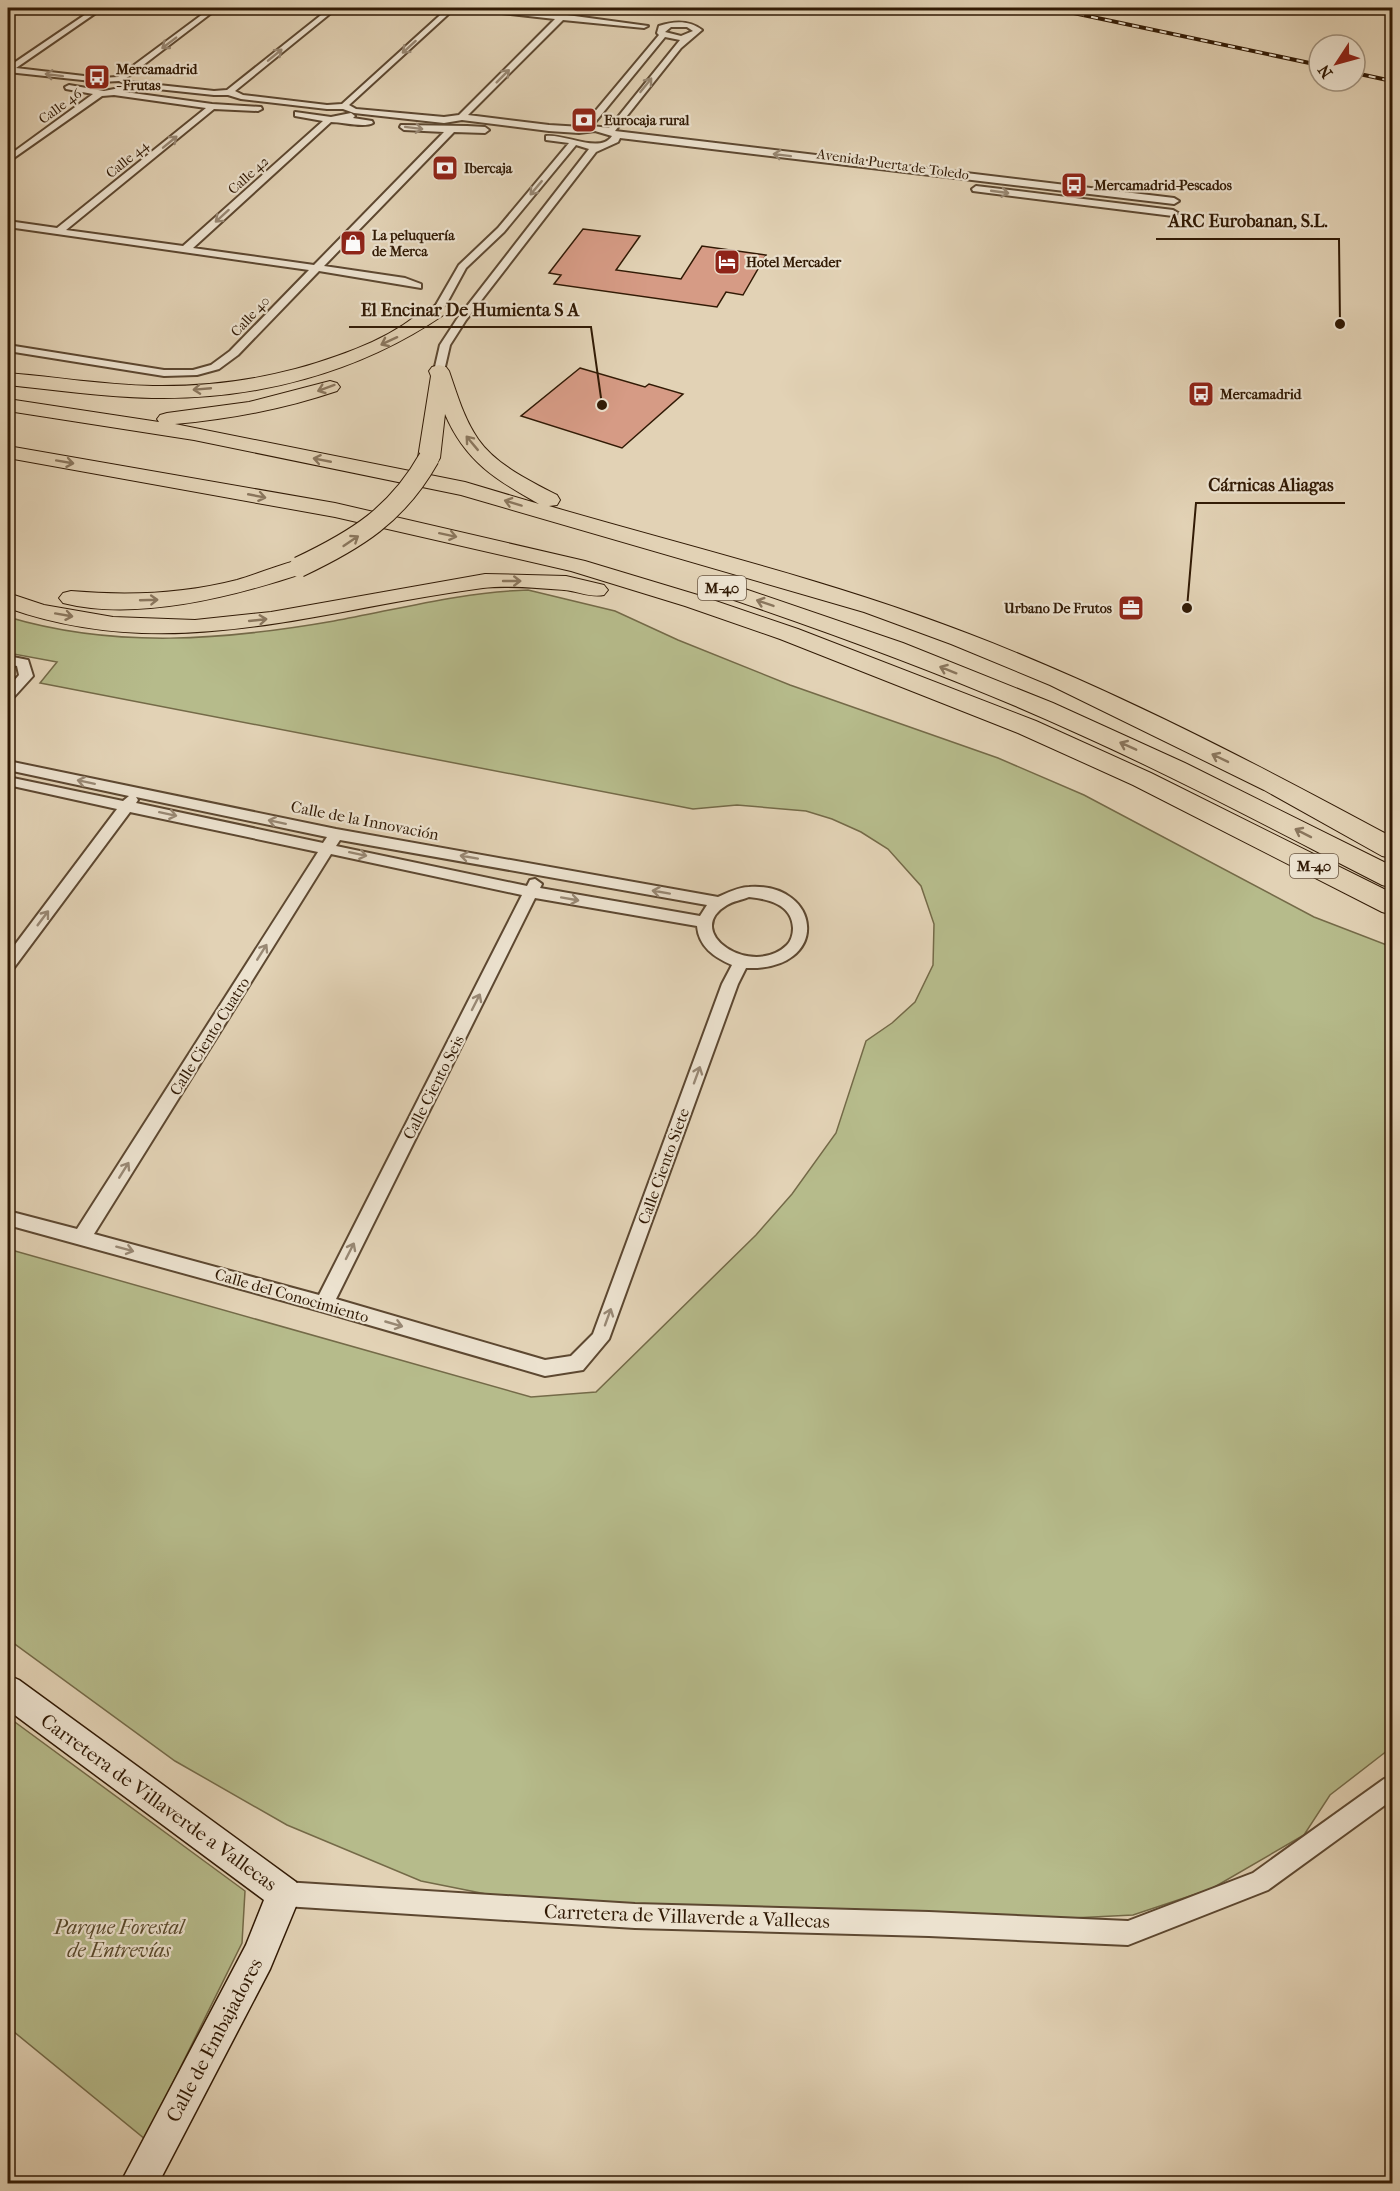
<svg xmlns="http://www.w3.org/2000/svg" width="1400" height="2191" viewBox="0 0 1400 2191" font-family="'IM FELL French Canon',serif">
  <rect width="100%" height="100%" fill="#e2d2b5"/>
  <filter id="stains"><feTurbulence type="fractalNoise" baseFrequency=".00333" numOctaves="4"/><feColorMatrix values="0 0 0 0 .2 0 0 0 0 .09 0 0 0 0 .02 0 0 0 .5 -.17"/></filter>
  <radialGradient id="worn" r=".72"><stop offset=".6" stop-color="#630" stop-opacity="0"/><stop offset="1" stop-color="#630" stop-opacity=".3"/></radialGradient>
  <g fill="#b6bb8b" stroke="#746a48" stroke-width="1.5">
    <path d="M528,590L615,611L678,640L790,685L998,758L1084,795L1314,917L1392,947V1747L1330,1795L1304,1835L1211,1889L1133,1915L1053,1919L629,1907L496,1896L421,1881L287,1825L175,1761L8,1639V1249L531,1397L596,1392L756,1235L792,1194L836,1133L866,1041L892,1023L915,1002L933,965L934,924L921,886L888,849L861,832L832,819L806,811L737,805L693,809L40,683L57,662L8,653V617C115,649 225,640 334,621C399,609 462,592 528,590Z"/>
    <path d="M8,1717L245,1891L242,1943L145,2139L8,2027Z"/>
  </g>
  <g fill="#d69b85" stroke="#311a05" stroke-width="1.5">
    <path d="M583,229L640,236L616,270L681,279L702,246L766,255L743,295L726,292L717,307L554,284L561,275L549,273Z"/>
    <path d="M580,368L645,387L649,384L683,394L622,448L521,416Z"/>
  </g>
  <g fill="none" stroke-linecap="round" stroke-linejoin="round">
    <g stroke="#5d4831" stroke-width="4">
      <g id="minor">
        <path d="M95,8H103L16,68L101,78L118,77L211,8H218L125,79L131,82L214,91L227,90L330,8H337L235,91L243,95L327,105L342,104L448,8H455L349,105L356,109L444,117L459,115L555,19L476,10L473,8L559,15L567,9L571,11L567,15L648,26L644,28L563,20L468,115L549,125L582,127L659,35L657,33L659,26C674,21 689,20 702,30L681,48L615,131L1174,198L1179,201L1174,204L620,138L618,142L596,152L466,320L450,345L444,371L439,374L434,371L440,345L457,319L589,149L576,145L504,232L466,268L442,312H434L433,310L459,265L498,228L569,143L546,140V136C566,134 600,154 612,136L595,131L579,133L549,131L462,120L444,123L354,113L343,109H327L241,99L228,95H214L129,86L119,81L101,82L8,72V67ZM671,27H687L693,31L681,36L665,32ZM665,37L680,40L609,128L592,126Z"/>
        <path d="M69,85L104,91L125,87L129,89L125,92L212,104L261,107L262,109L258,111L214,109L66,230L183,246L323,121L295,116V112L331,117L351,113L355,116L353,118L372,121L373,123C364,128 343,122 331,122L193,248L314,265L444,132L404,130L400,127L401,125L467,126L485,127L489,130L485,133L454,132L324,266L405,278L421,284V288L319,271L238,355L219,369L197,375L164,376L8,351V345L164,370H193L211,365L230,351L309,270L8,227V221L57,228L206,108L114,95L102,96L8,162V156L93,94L66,89L65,87Z"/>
        <path d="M976,186L1173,210L1178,213L1173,216L973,191L972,189Z"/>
        <path d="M8,656L28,660L33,676L13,698L8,699V688L19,675L17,666L8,664Z"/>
        <path d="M8,761L336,829L718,897C727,893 739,887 749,887C822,882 832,971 746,968L738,984L609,1339L583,1370L545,1376L324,1312L8,1225V1211L77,1229L318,852L130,812L13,969L8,971V954L117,809L8,785V777L123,801L129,796L8,770ZM136,797L327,837L323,843L136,803L138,800ZM340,840L707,905L700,916L540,888L542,884L535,879L530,880L527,886L336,846ZM331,854L522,895L319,1295L94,1234ZM749,897C768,899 792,904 793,928C793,934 791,941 787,945C752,979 681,932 727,905C733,901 742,900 749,897ZM535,898L697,926C699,947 714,957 732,965L722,984L593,1334L571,1356L545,1360L336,1299Z"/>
        <path d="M1392,1776V1800L1268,1890L1128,1945L929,1936L635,1928L284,1906L276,1902L272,1894L276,1886L284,1882L635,1904L929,1912L1128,1921L1253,1873L1384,1779Z"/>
      </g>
    </g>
    <g stroke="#311a05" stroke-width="3">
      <path id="secondary" d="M8,1675L19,1680L296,1882L301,1894L270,1969L158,2184H120L246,1945L264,1900L8,1710Z"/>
    </g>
    <g stroke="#311a05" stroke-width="2">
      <g id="motorway">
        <path d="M438,304L445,306L448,310L445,314C359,373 256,400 152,398C104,397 56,390 8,385V373C56,377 105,385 153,386C215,387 279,377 337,356C360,348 383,338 403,325C414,318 425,308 438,304Z"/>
        <path d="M439,365L446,367L449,371C457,394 464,419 478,439C496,465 530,481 557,495L560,500L557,505L549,506C689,547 833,581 969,634C1115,690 1255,763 1392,837V858L1382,856L1264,790L1050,685L951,644L864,612L461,495L194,440L8,411V399L159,422L157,419L160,415L167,413L249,402L330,381L337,383L340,387L337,391C284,409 230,419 175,424L465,482L539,504C496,480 465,461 445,414L440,458L437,463L429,464L421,463L418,458L431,376L429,371L432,367Z"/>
        <path d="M8,446L335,503L585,561L701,596L798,629L1036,721L1151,773L1392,893V915L1382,912L1133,785L1018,733L780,639L685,606L571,571L335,517L8,458Z"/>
        <path d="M299,560L307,562L311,567L307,572C236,596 138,622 63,603L59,598L63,593L71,591C126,596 183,594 237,580C258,574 278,565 299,560Z"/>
        <path d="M485,574L566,576L604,585L608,590L604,595C590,598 578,591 564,590C540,588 506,585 483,588C320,609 172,666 8,608V593L44,605L113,617L195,620L271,612Z"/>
        <path d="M742,588L903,643L1053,703L1185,763L1392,866V888L1382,885C1282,834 1183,781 1081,735C968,683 851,640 734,600L730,595L734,590Z"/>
      </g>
    </g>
    <use href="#minor" fill="#ece2cf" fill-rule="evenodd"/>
    <use href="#secondary" fill="#ece2cf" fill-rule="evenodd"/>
    <use href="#motorway" fill="#e2d2b5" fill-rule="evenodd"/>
    <g stroke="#311a05" stroke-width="4">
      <g id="rail">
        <path d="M1050,8L1319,65"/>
        <path d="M1355,73L1392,81"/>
      </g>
    </g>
    <use href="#rail" stroke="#ece2cf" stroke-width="2" stroke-dasharray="7" stroke-linecap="butt"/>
    <g stroke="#311a05" stroke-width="22" stroke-linecap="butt">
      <path id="motorway-bridge" d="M299,567C356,540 397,515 429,458"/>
    </g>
    <use href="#motorway-bridge" stroke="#e2d2b5" stroke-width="20"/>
  </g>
  <defs><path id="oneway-shaft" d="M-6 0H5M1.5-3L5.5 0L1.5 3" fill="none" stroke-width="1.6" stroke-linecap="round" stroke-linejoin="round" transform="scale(1.5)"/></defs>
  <g stroke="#988874">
    <use href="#oneway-shaft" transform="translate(169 43) rotate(143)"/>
    <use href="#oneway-shaft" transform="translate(409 47) rotate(138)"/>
    <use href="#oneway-shaft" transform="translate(275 55) rotate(-39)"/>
    <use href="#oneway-shaft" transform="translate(54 75) rotate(-173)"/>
    <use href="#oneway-shaft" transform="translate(503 76) rotate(-45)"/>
    <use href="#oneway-shaft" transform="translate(646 85) rotate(-51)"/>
    <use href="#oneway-shaft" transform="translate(414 128) rotate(7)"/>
    <use href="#oneway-shaft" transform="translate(170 142) rotate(-39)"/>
    <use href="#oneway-shaft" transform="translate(782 155) rotate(-173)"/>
    <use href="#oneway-shaft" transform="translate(536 188) rotate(130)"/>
    <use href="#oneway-shaft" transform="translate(1000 192) rotate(8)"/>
    <use href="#oneway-shaft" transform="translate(222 216) rotate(138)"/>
    <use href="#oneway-shaft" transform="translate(86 782) rotate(-168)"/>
    <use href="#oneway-shaft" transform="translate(168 814) rotate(12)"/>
    <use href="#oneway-shaft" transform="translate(277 822) rotate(-168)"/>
    <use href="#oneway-shaft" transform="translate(358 854) rotate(12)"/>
    <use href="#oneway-shaft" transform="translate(469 857) rotate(-170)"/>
    <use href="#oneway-shaft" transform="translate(661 892) rotate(-170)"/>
    <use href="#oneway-shaft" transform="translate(570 899) rotate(10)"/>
    <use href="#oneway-shaft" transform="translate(43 918) rotate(-53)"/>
    <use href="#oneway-shaft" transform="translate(262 952) rotate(-58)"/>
    <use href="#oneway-shaft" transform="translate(476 1002) rotate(-63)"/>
    <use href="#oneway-shaft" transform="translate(697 1075) rotate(-70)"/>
    <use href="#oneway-shaft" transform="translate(124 1170) rotate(-58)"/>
    <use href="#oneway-shaft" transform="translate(125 1249) rotate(15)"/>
    <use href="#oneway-shaft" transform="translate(350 1251) rotate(-63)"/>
    <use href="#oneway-shaft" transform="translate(608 1317) rotate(-70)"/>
    <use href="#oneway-shaft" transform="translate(394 1324) rotate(16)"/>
  </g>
  <g stroke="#8a765d">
    <use href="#oneway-shaft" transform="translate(389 341) rotate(155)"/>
    <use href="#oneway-shaft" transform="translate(326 388) rotate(160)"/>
    <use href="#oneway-shaft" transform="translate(202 389) rotate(175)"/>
    <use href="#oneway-shaft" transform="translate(472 443) rotate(-130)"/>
    <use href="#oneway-shaft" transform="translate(322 460) rotate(-169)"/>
    <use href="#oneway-shaft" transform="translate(65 462) rotate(10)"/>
    <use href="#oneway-shaft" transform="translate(257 496) rotate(11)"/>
    <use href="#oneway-shaft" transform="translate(513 503) rotate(-163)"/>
    <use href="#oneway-shaft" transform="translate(448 535) rotate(12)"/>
    <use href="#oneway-shaft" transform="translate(351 541) rotate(-34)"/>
    <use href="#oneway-shaft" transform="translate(512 581)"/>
    <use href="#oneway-shaft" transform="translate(149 600) rotate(-2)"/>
    <use href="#oneway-shaft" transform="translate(765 603) rotate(-161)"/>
    <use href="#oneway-shaft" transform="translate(64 615) rotate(10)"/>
    <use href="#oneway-shaft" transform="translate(258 620) rotate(-6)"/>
    <use href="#oneway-shaft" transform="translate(948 670) rotate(-158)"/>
    <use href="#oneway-shaft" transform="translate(1128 746) rotate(-156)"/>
    <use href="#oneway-shaft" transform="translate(1220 758) rotate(-154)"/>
    <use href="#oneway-shaft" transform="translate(1303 833) rotate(-153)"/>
  </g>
  <defs>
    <g id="bus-square" transform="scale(1.35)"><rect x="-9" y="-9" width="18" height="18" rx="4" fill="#8f2418" stroke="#ece2cf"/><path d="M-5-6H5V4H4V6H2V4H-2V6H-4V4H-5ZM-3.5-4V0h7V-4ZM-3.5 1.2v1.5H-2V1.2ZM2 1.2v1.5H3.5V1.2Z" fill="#fff"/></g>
    <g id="bank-square" transform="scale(1.35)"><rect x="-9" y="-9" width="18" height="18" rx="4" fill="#8f2418" stroke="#ece2cf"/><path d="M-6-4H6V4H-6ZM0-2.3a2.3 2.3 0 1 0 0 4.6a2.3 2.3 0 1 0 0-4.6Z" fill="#fff"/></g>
    <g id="shop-square" transform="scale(1.35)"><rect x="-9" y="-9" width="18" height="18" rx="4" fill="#8f2418" stroke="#ece2cf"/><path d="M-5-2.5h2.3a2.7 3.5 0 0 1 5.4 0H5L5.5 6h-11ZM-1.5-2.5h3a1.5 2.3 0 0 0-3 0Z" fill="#fff"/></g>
    <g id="hotel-square" transform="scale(1.35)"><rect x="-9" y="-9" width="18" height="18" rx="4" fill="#8f2418" stroke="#ece2cf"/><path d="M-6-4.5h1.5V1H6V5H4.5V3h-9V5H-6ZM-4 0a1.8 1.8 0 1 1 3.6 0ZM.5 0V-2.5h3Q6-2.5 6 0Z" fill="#fff"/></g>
    <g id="office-square" transform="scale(1.35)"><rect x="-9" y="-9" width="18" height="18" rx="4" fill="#8f2418" stroke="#ece2cf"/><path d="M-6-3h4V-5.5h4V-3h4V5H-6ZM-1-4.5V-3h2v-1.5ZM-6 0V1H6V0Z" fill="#fff"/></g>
  </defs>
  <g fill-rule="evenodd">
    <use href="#bus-square" x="97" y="77"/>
    <use href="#bank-square" x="584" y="120"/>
    <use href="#bank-square" x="445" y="168"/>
    <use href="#bus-square" x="1074" y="185"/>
    <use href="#shop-square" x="353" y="243"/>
    <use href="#hotel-square" x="727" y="262"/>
    <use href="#bus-square" x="1201" y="394"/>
    <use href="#office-square" x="1131" y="608"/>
  </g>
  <g text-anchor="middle" stroke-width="4.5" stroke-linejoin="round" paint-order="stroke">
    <g font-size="14" font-weight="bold" fill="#311a05" stroke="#ece2cf" text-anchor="start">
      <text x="116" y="74">Mercamadrid<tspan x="116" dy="16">- Frutas</tspan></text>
      <text x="604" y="125">Eurocaja rural</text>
      <text x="464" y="173">Ibercaja</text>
      <text x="1094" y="190">Mercamadrid-Pescados</text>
      <text x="372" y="240">La peluquería<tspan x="372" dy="16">de Merca</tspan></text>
      <text x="746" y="267">Hotel Mercader</text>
      <text x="1220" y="399">Mercamadrid</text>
      <text x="1112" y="613" text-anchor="end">Urbano De Frutos</text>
    </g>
    <g font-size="14" fill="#311a05" stroke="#ece2cf">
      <text transform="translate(60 106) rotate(-36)" y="5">Calle 46</text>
      <text transform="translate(127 159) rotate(-39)" y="5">Calle 44</text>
      <text transform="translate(893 164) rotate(8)" y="5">Avenida Puerta de Toledo</text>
      <text transform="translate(248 175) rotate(-42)" y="5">Calle 42</text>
      <text transform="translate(250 316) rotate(-47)" y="5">Calle 40</text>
    </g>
    <g fill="#ece2cf" stroke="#695642" stroke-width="1.5">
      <rect x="698" y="576" width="48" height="24" rx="4.5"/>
      <rect x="1290" y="854" width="48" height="24" rx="4.5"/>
    </g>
    <g font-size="15" font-weight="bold" fill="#311a05">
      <text x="722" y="593">M-40</text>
      <text x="1314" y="871">M-40</text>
    </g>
    <g font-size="16" fill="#311a05" stroke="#ece2cf">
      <text transform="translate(365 820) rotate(11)" y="6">Calle de la Innovación</text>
      <text transform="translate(209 1036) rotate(-58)" y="6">Calle Ciento Cuatro</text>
      <text transform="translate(433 1087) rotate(-63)" y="6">Calle Ciento Seis</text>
      <text transform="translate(663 1166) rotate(-70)" y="6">Calle Ciento Siete</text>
      <text transform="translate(292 1295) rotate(16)" y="6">Calle del Conocimiento</text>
    </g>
    <g font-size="20" fill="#311a05" stroke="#ece2cf">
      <text transform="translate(159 1802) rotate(36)" y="7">Carretera de Villaverde a Vallecas</text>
      <text transform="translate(687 1916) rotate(2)" y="7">Carretera de Villaverde a Vallecas</text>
      <text transform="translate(214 2040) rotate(-62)" y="7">Calle de Embajadores</text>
    </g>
    <g font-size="20" font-style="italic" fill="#594a2d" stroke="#ece2cf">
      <text x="119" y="1934">Parque Forestal<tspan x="119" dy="23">de Entrevías</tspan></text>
    </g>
  </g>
  <path fill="none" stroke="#311a05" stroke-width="2" d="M1340 324L1339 239H1156M602 405L591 327H349M1187 608L1196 503H1345"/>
  <g fill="#311a05" stroke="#ece2cf" stroke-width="2">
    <circle cx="1340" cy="324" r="6"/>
    <circle cx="602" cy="405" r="6"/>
    <circle cx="1187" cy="608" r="6"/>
  </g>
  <g font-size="18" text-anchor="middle" font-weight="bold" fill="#311a05" stroke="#ece2cf" stroke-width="4.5" stroke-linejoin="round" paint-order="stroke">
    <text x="1248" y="227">ARC Eurobanan, S.L.</text>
    <text x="470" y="316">El Encinar De Humienta S A</text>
    <text x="1271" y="491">Cárnicas Aliagas</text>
  </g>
  <rect width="1400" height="2191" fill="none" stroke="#e2d2b5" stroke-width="30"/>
  <rect x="9" y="9" width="1382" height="2173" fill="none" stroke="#311a05" stroke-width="3"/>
  <rect x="15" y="15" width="1370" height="2161" fill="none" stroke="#311a05" stroke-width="1.5"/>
  <g transform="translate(1337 63) rotate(234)"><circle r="28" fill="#ece2cf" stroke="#a1927e" stroke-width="1.5"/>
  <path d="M0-4.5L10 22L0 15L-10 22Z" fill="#8f2418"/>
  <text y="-9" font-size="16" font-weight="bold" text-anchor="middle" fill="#311a05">N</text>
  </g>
  <rect width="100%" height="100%" filter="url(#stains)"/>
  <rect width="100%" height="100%" fill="url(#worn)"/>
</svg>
